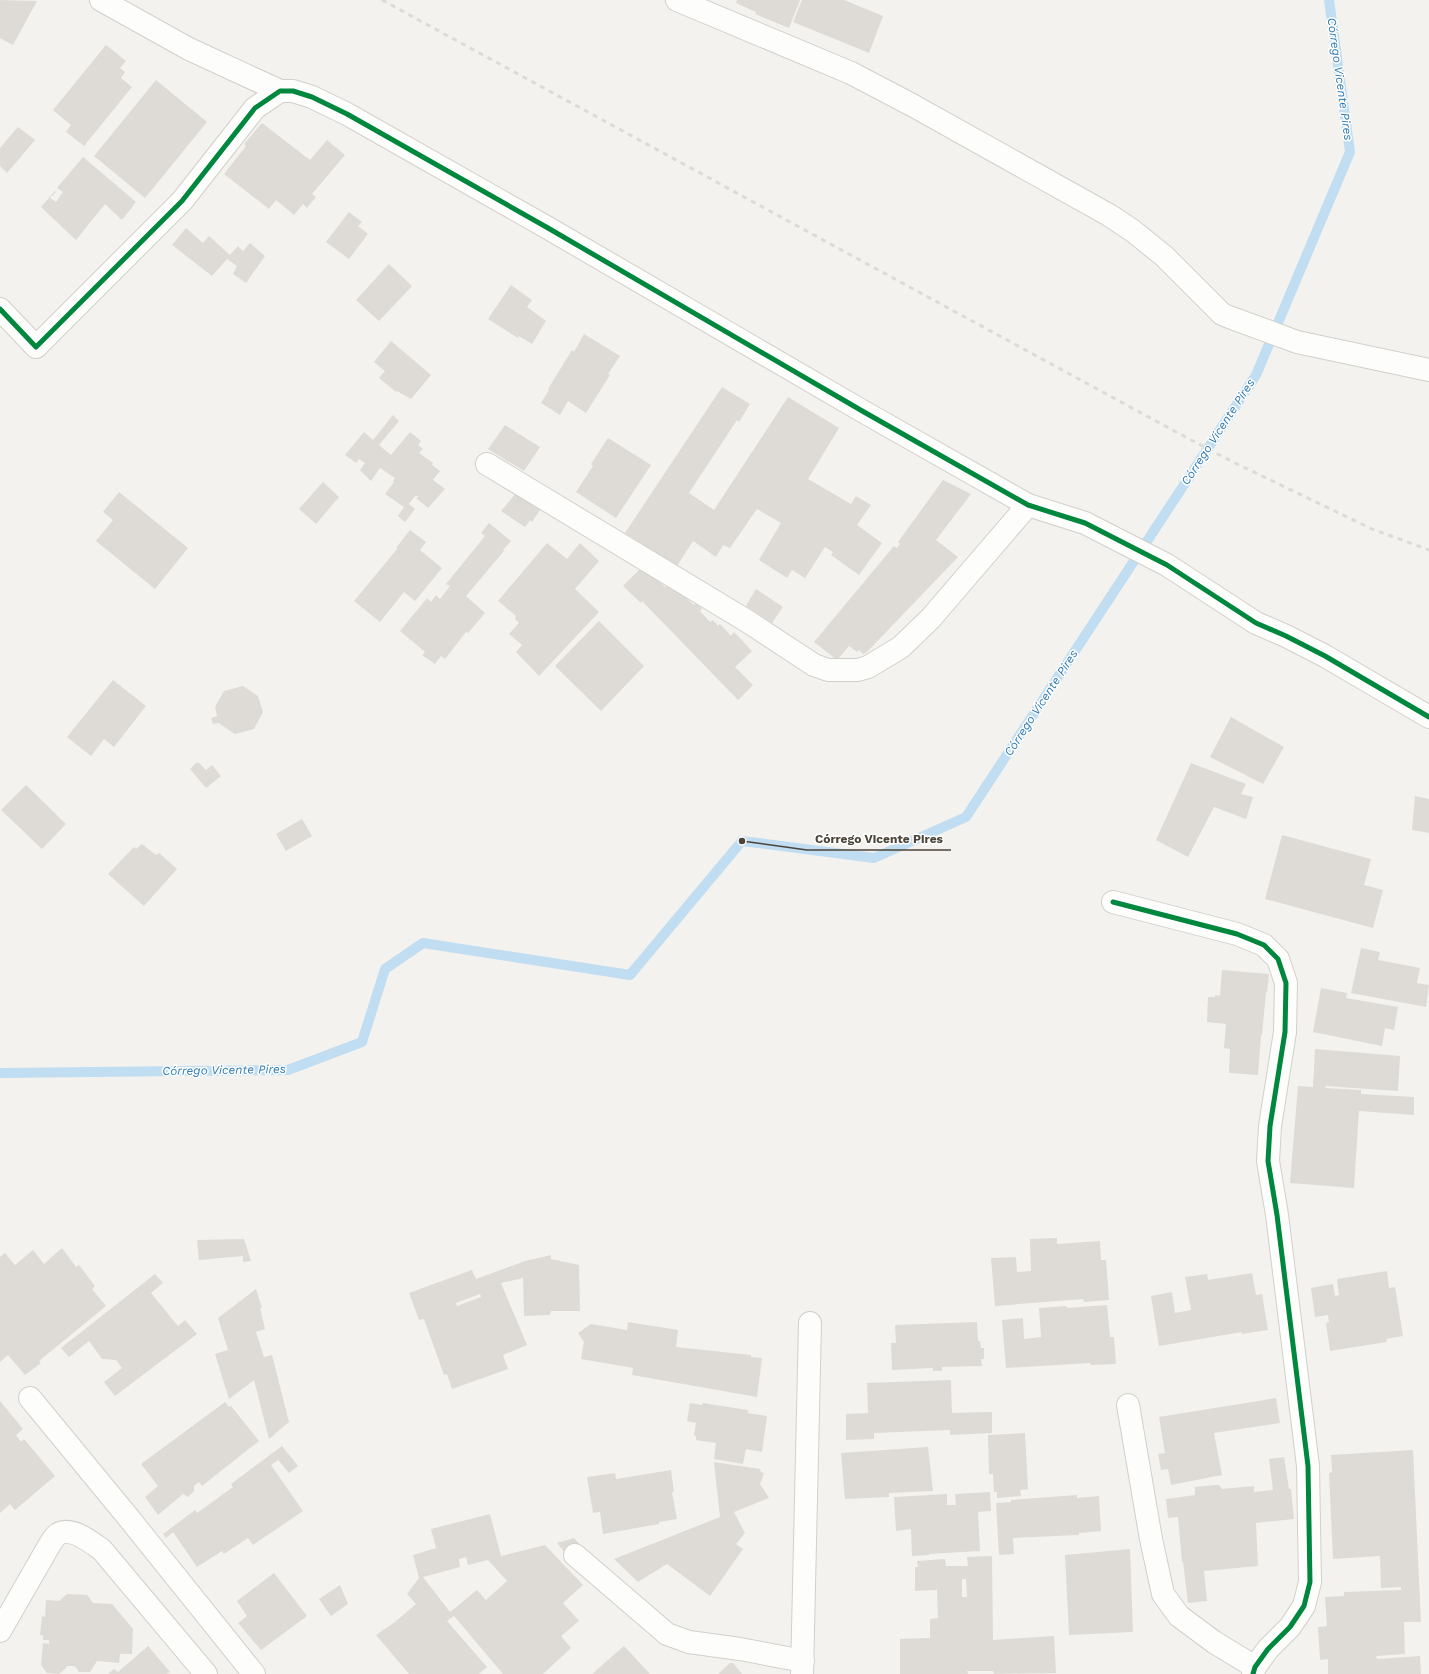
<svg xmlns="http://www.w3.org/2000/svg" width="1429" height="1674" viewBox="0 0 1429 1674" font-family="'Work Sans',sans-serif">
  <rect width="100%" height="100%" fill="#f4f2ee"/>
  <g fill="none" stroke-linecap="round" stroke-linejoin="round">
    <path stroke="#c0ddf1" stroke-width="10" d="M0,1073L288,1070L362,1042L385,969L423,943L630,975L742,841L874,858L966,817L1256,375L1350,152L1329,0"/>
  </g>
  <g fill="#dedbd6" fill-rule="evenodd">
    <path d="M0,0L37,1L13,45L0,38Z"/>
    <path d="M737,0H800L789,28L755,14L756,12L736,3Z"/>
    <path d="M802,0H844L883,16L869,53L793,22Z"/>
    <path d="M106,45L126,61L120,68L125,72L121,78L132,87L84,146L66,132L71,125L53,110Z"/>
    <path d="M156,80L207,122L145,198L94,156Z"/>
    <path d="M262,123L310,160L327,140L345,155L312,194L316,197L307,208L303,204L294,215L276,200L269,209L224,174L246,146L244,144Z"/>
    <path d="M18,127L35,140L7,173L0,166V148Z"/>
    <path d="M83,157L136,202L122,220L105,204L76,240L41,207L55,191L56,192L50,198L56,202L63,192L57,188Z"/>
    <path d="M349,212L362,222L358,226L368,234L349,259L326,242Z"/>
    <path d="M186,228L203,243L209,236L230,255L238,246L243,251L250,243L265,256L246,283L233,274L237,266L227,259L212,276L172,245Z"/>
    <path d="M389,264L412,286L379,321L356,300Z"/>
    <path d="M511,285L532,300L527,307L546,321L532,344L519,336L518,338L488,319Z"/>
    <path d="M584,334L620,356L608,374L610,375L586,413L568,401L560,415L541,403L549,390L548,389L572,350L574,352Z"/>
    <path d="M391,341L431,375L411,399L397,391L396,392L379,378L385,371L374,362Z"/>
    <path d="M722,387L750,404L739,422L737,420L689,493L714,510L788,397L839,428L808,479L851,504L856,496L871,505L857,525L882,543L859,575L831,555L833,552L825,547L805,578L792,570L787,578L759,560L781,523L757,509L730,548L723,545L716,557L693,541L677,566L625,533Z"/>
    <path d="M393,415L399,421L379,445L391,455L410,432L421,441L418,445L423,449L419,453L433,463L432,465L440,471L433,480L445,489L428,508L416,498L418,497L416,495L409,504L415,509L405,522L398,516L404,507L385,494L394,482L393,481L395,478L380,468L371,481L360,470L365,463L359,459L356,463L345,455L364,432L373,440Z"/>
    <path d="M505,425L540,447L524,471L488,449Z"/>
    <path d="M608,438L651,465L616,518L576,492L593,466L591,464Z"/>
    <path d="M943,480L971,494L936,540L958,557L866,653L863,654L859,650L857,652L849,646L837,660L814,642L894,546L897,548L900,544L898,542Z"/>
    <path d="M323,482L339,497L316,524L299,509Z"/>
    <path d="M119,492L188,548L155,589L96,541L113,520L103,512Z"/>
    <path d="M517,492L542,507L532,522L530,520L525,527L501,511Z"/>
    <path d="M489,523L511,541L503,550L504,551L466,596L485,613L468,633L466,632L445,659L441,656L435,664L422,655L425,652L400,631L427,598L431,602L436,595L440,599L450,586L446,584L485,536L481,533Z"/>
    <path d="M410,530L426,542L420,550L442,568L415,601L404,592L380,622L354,601L398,548H396Z"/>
    <path d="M547,543L567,559L580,543L599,561L575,589L599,612L539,676L516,652L522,645L509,634L519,623L515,619L516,616L498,601Z"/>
    <path d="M641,568L663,580L660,582L665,587L667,586L688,598L687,599L694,605L696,603L702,609L700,611L710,622L713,620L718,626L720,624L731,636L734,632L752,651L735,667L753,685L738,700L642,601L641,603L623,586Z"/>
    <path d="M756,589L783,607L772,623L746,606Z"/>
    <path d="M599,621L644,666L601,711L555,666Z"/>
    <path d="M113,680L146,706L114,747L104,739L91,756L67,737Z"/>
    <path d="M243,686L258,696L263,712L254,729L235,734L220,724L219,723L213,724L211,718L217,716L215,707L224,691Z"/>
    <path d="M1231,717L1284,747L1263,784L1210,757Z"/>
    <path d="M196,763H199L206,770L212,765L221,776L206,788L190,769Z"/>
    <path d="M1191,763L1246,784L1241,794L1253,797L1246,819L1214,807L1188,857L1156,840Z"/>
    <path d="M26,785L66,824L42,849L1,810Z"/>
    <path d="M1415,796L1429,799V833L1412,830Z"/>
    <path d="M302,819L312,836L286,851L276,834Z"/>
    <path d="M1282,835L1371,859L1364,885L1383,890L1373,928L1265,899Z"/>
    <path d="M142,844L156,855L159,853L177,869L144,906L108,874L134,847L136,849Z"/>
    <path d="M1361,948L1380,952L1378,960L1420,968L1417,983L1429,985L1426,1007L1351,993Z"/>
    <path d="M1222,970L1269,974L1267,993L1266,992L1262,1035H1261L1258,1075L1229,1073L1230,1049L1224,1048L1226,1024L1207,1022L1208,997H1215V995L1220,996Z"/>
    <path d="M1321,988L1347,993L1346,998L1398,1007L1394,1030L1385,1028L1382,1046L1313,1032Z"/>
    <path d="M1315,1049L1400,1056L1398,1091L1325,1086L1326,1088L1361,1090V1094L1414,1097V1115L1359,1111L1354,1188L1290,1183L1298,1086L1313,1087Z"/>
    <path d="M1057,1238V1244L1100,1241L1101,1260H1106L1109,1300L1084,1302L1083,1299L995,1306L991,1258L1016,1257L1017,1272L1031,1271L1030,1239Z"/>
    <path d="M244,1239L251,1261L243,1262V1256L199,1260L197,1241L198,1240Z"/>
    <path d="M62,1248L76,1267L79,1265L95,1286L92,1289L106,1306L39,1361L41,1363L25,1375L8,1355L0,1362V1257L5,1253L15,1265L33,1250L44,1264Z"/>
    <path d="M551,1255V1259L579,1265L580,1311H551L550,1315L524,1316L523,1278L501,1283L527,1345L503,1355L508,1369L452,1389L447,1374L444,1375L424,1319L419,1320L409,1293L472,1270L476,1279L525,1261ZM480,1294L481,1297L457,1306L456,1303Z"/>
    <path d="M1387,1271L1389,1288L1395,1287L1403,1336L1386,1339L1387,1342L1330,1351L1326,1323L1329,1322L1328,1315L1315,1317L1311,1288L1333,1284L1335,1296L1339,1295L1337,1279Z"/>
    <path d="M1252,1273L1256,1295L1262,1294L1268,1330L1242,1334V1332L1159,1346L1151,1296L1172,1292L1175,1313L1191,1310L1185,1277L1207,1274L1208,1280Z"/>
    <path d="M155,1274L163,1283L151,1293L178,1326L185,1320L197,1334L115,1396L104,1382L122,1368L116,1360L102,1359L89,1341L69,1357L61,1348Z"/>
    <path d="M256,1289L262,1308H260L265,1329L256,1332L264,1357L272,1355L289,1422L269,1439L254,1380L229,1399L215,1354L228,1350L218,1318Z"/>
    <path d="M1107,1305L1110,1337H1114L1116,1364L1091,1365L1090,1363L1006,1368L1002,1320L1023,1318L1024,1339L1041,1337L1039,1308L1066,1306L1067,1308Z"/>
    <path d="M628,1322L678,1330L676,1347L751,1355V1357L762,1358L757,1397L632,1375L633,1368L581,1359L584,1342L578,1333L591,1324L627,1330Z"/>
    <path d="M977,1322L978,1341H980L981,1348H984V1359H981L982,1366L942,1367V1371H933V1368L892,1370L891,1343H896L895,1325Z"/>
    <path d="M951,1380L952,1413L992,1412V1433L950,1435V1430L874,1433V1439L846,1440V1414L868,1413L867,1383Z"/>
    <path d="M1276,1398L1280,1423L1214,1433L1222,1475L1171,1485L1168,1469L1161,1470L1158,1454L1165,1453L1159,1417Z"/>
    <path d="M0,1401L23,1429L16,1435L21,1442L24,1439L55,1476L15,1510L10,1504L0,1513Z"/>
    <path d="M225,1402L229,1407L231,1406L259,1441L202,1486L199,1482L194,1486V1491L188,1497L183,1494L158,1515L145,1497L158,1486L141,1464Z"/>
    <path d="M690,1403L702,1405L703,1403L748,1410V1413L767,1416L762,1452L746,1449L743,1464L714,1459L716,1443L696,1440V1436L694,1435L696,1423L687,1421Z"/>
    <path d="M1025,1433L1028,1489L1020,1490L1021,1496L997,1498V1492H994L993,1474H989L988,1435Z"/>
    <path d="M282,1446L298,1466L289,1473L278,1460L271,1465L303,1511L253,1545L248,1538L224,1554L222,1551L197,1567L173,1532L166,1538L163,1534L195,1510L197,1513L233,1487L231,1484Z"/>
    <path d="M928,1447L933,1491L889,1493V1497L845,1499L841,1453Z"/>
    <path d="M1413,1450L1421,1622H1404L1405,1654L1376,1656L1377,1659L1420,1656L1421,1674H1328V1659L1320,1660L1318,1627L1327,1626L1325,1597L1344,1596V1592L1401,1590V1587L1381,1588L1380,1556L1333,1559L1329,1473L1332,1472L1331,1455Z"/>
    <path d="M1284,1457L1289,1489H1291L1294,1519L1256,1523L1258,1566L1204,1571L1207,1601L1188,1603L1183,1562H1182L1178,1517L1168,1518L1166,1499L1195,1495V1487L1215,1485H1219L1222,1489L1254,1486V1492L1273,1490L1269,1459Z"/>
    <path d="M714,1462L760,1469L761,1472L764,1473L760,1484L769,1498L734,1512L745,1533L736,1544L743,1549L710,1596L667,1564L638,1582L614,1559L720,1517Z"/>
    <path d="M671,1470L674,1492H672L677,1519L659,1522V1524L603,1534L600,1512L593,1513L587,1477L615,1473L616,1479Z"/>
    <path d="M990,1492L991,1511L978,1512L980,1551L929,1554V1555L912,1556L911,1529L896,1531L894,1497L947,1494V1505H956L955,1494Z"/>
    <path d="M1077,1495V1498L1099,1496L1101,1531L1079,1533V1535L1013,1538L1014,1554L999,1555L996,1503L1011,1502V1500Z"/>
    <path d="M490,1514L501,1556L545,1545L583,1585L563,1603L579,1621L561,1636L571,1648L543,1674H503L454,1616L447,1621L487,1667L479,1674H409L376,1635L395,1622L416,1604L407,1594L419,1578L413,1555L436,1548L431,1529ZM466,1557L468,1565L488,1560L507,1581L486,1600L477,1590L450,1612L423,1577L460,1567L459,1559Z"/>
    <path d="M574,1538L582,1547L569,1558L557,1543Z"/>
    <path d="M1130,1549L1133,1632L1069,1635L1065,1555Z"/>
    <path d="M992,1556L993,1640L1054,1636L1056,1673L994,1674L993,1671H967L968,1674H900V1639L930,1638V1619L938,1618L937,1590L915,1591V1567H918L917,1561L945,1559L946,1566H968L967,1557ZM962,1579H966L967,1597H962Z"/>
    <path d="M274,1573L307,1616L261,1650L238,1623L247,1616L237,1601Z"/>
    <path d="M340,1585L348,1604L331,1616L319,1599Z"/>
    <path d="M67,1594L87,1595L93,1603L112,1604L133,1629L132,1654H120L119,1663L97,1661L90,1672H79L75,1666H67L66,1668L59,1674L47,1673L41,1665L43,1643L49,1644V1640H43V1635H40L42,1616L45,1617L46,1600L59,1601Z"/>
    <path d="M148,1646L170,1672L167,1674H108L114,1669L118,1672Z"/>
    <path d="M624,1646L650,1674H592Z"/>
    <path d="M730,1663H733L742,1674H718Z"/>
  </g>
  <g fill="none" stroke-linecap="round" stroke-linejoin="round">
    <g stroke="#d2d0cb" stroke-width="24">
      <g id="minor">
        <path d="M101,0L189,49L280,91"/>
        <path d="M677,0L851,73L912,105L1109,215L1133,231L1164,256L1222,314L1229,317L1297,342L1429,370"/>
        <path d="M0,309L36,347L182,201L255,108L280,91H293L312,97L347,114L548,228L864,412L1028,505L1085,523L1167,565L1256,623L1286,636L1325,656L1429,717"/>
        <path d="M487,464L747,621L814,665L828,670H858L868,667L901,647L931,618L1028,505"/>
        <path d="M1113,902L1237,934L1264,945L1278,959L1286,983L1285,1032L1270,1126L1268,1161L1277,1215L1308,1466L1310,1582L1304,1606L1290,1627L1268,1649L1255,1667L1253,1674"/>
        <path d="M30,1398L128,1517L254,1674"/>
        <path d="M1128,1405L1151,1539L1163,1594L1179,1616L1214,1642L1255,1667"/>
        <path d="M575,1555L667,1634L689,1642L740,1649L803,1661"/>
        <path d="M0,1631L50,1544C52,1541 55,1536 58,1534C72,1526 92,1543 102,1550L206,1674"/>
        <path d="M802,1674L810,1323"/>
      </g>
    </g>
    <use href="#minor" stroke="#fdfdfc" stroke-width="22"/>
    <path stroke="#dbdbda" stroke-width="3" stroke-dasharray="5 5" stroke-linecap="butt" d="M382,0L1178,433L1233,462L1372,529L1429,550"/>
    <g stroke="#fff" stroke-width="8">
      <g id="cycleway">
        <path d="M0,309L36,347L182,201L255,108L280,91H293L312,97L347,114L548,228L864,412L1028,505L1085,523L1167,565L1256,623L1286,636L1325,656L1429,717"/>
        <path d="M1113,902L1237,934L1264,945L1278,959L1286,983L1285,1032L1270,1126L1268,1161L1277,1215L1308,1466L1310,1582L1304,1606L1290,1627L1268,1649L1255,1667L1253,1674"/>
      </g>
    </g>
    <use href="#cycleway" stroke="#00873e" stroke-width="5"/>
  </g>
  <g text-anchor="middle" stroke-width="3" stroke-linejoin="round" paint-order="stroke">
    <g font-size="12" font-style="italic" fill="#2e7ab2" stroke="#fff">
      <text transform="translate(1340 79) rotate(82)" y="4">Córrego Vicente Pires</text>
      <text transform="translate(1218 432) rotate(-57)" y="4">Córrego Vicente Pires</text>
      <text transform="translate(1041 703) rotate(-57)" y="4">Córrego Vicente Pires</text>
      <text transform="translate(224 1070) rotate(-1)" y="4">Córrego Vicente Pires</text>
    </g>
  </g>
  <path fill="none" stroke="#4b4439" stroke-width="1.5" d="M742 841L807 850H951"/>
  <circle fill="#4b4439" stroke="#fff" stroke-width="1.5" cx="742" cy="841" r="4"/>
  <g font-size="12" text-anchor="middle" font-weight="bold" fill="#4b4439" stroke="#fff" stroke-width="3" stroke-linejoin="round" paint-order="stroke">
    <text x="879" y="843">Córrego Vicente Pires</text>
  </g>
</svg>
